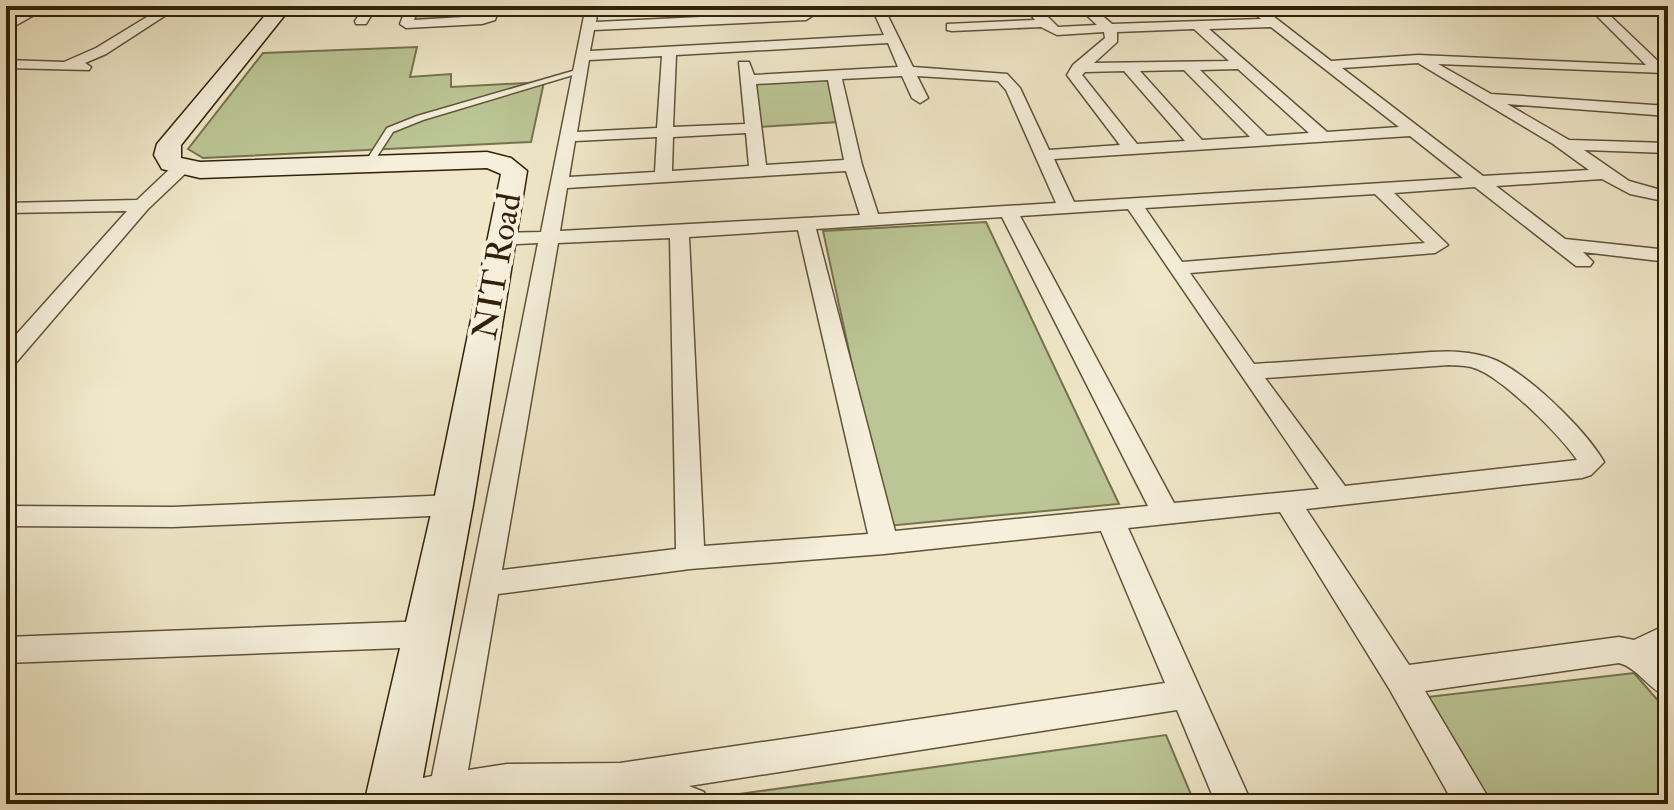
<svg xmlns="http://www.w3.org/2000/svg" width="1674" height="810" viewBox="0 0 1674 810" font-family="'IM FELL Double Pica',serif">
  <rect width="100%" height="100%" fill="#efe7c8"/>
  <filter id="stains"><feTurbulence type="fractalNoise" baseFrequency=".0025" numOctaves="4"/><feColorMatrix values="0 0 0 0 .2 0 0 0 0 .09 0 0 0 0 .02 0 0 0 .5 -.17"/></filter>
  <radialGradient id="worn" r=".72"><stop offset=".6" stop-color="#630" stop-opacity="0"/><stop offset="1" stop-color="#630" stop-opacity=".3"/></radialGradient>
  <g fill="#bbc595" stroke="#76734f" stroke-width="2">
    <path d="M417,6H479L474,19L410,23Z"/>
    <path d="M417,47L410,77L451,74V87L544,82L531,142L203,158L188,149L263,53Z"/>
    <path d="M828,78L839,122L756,127L753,82Z"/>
    <path d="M986,222L1119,504L887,526L823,231Z"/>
    <path d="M1634,673L1668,712V804H1486L1419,698Z"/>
    <path d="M1166,735L1195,804H734L725,796Z"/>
  </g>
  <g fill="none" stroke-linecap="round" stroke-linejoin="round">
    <g stroke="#605239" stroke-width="3">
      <path id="service" d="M576,70L583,72L423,120L393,132L371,166L364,164L387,128L417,116Z"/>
    </g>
    <g stroke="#605239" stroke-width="3">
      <g id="minor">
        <path d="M35,6H50L6,31V22Z"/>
        <path d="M165,6H180L106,54L85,63L91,67L89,70L6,68V60L64,62L96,48Z"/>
        <path d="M365,6H377L366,24H356L355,21Z"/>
        <path d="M407,6H419L414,20L480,16L485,15L488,6H500L495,20L482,24L406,28L400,24Z"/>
        <path d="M586,6H598L596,22L806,12L812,16L806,20L594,30L590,51L884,35L871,6H883L913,67L1007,74L1020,88L1049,150L1120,145L1067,75L1073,65L1105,38L1104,32L1057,35L1041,27L952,31L947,30V24L1035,20L1024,6H1037L1058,27L1097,25L1077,6H1154L1148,10L1098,12L1112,24L1261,19L1246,6H1260L1331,61L1418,55L1646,65L1587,6H1600L1664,67V73L1438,64L1491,94L1668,106V116L1507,104L1569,140L1668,143V153L1584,150L1629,181L1668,192V202L1630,194L1602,179L1496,186L1565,239L1668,250V262L1583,252L1593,262L1590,266H1576L1475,187L1394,193L1448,245L1435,253L1190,273L1254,364C1299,361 1344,358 1389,355C1422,353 1455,347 1487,357C1522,367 1586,430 1604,462L1591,475L1582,478L1306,509L1409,665L1619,637L1634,640L1668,624V652L1660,656L1668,663V697C1649,690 1638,668 1619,663L1425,691L1492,804H1454L1390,690L1280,512L1128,528L1252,804H1216L1177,710L689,786L704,792L709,804H641L620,797L507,798L467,804H376L374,799L379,787L432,776L538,243L501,245L491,239L501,233L541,232ZM1271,27L1399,127L1327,132L1209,29ZM1194,29L1229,61L1094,63L1117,42V32ZM888,43L898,67L754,75L749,62H739L745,124L673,127L676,55ZM662,56L657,128L577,132L589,60ZM1418,63L1553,144L1589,170L1483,176L1342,68ZM1238,69L1309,133L1267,136L1200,70ZM1184,70L1250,137L1202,140L1140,71ZM1124,71L1185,141L1137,144L1082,75L1085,72ZM902,76L912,98L920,103L928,98L917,76L998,81L1006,90L1056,203L878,214L862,165L842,79ZM828,80L844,160L766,165L756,84ZM746,133L749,166L672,171L673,137ZM1410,136L1463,178L1074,202L1054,159ZM657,137L655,172L569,177L575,141ZM846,171L860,215L560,231L567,188ZM1375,194L1425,243L1182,262L1145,208ZM1128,209L1319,489L1174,503L1020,216ZM1002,217L1148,506L895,531L816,229ZM798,230L868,534L704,546L689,237ZM670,238L676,549L502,570L558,243ZM1449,365C1457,366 1466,365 1474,368C1501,376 1561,436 1577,460L1345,486L1265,378ZM1101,531L1165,683L620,763L507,764L468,770L498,594L690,569L884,554Z"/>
        <path d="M1657,6H1668V14Z"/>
        <path d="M181,163L190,168L187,172L148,209L14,365L6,367V346L127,211L6,213V203L137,200L175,164Z"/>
        <path d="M453,495L463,498L466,505L463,512L453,515L173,527L6,526V506L173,507Z"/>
        <path d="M428,621L439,625L443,634L439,643L428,647L6,663V637Z"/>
      </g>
    </g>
    <g stroke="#312109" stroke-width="3">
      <path id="secondary" d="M273,6H292L181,145V158L200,162L487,152L511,158L527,171L473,505L418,804H364L433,505L501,174L487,168L200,178L162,169L154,155L157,144Z"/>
    </g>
    <use href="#service" fill="#f5efdb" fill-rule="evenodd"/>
    <use href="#minor" fill="#f5efdb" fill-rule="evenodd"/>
    <use href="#secondary" fill="#f5efdb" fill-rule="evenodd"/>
  </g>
  <g text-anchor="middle" stroke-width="8" stroke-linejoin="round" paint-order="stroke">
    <g font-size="34" fill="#312109" stroke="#f5efdb">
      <text transform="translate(496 266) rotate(-80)" y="12">NIT Road</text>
    </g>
  </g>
  <rect width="1674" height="810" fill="none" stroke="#efe7c8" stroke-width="32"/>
  <rect x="8" y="8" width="1658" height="794" fill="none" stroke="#312109" stroke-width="4"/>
  <rect x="16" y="16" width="1642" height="778" fill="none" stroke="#312109" stroke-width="2"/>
  <rect width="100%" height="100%" filter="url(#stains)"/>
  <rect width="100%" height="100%" fill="url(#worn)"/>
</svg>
